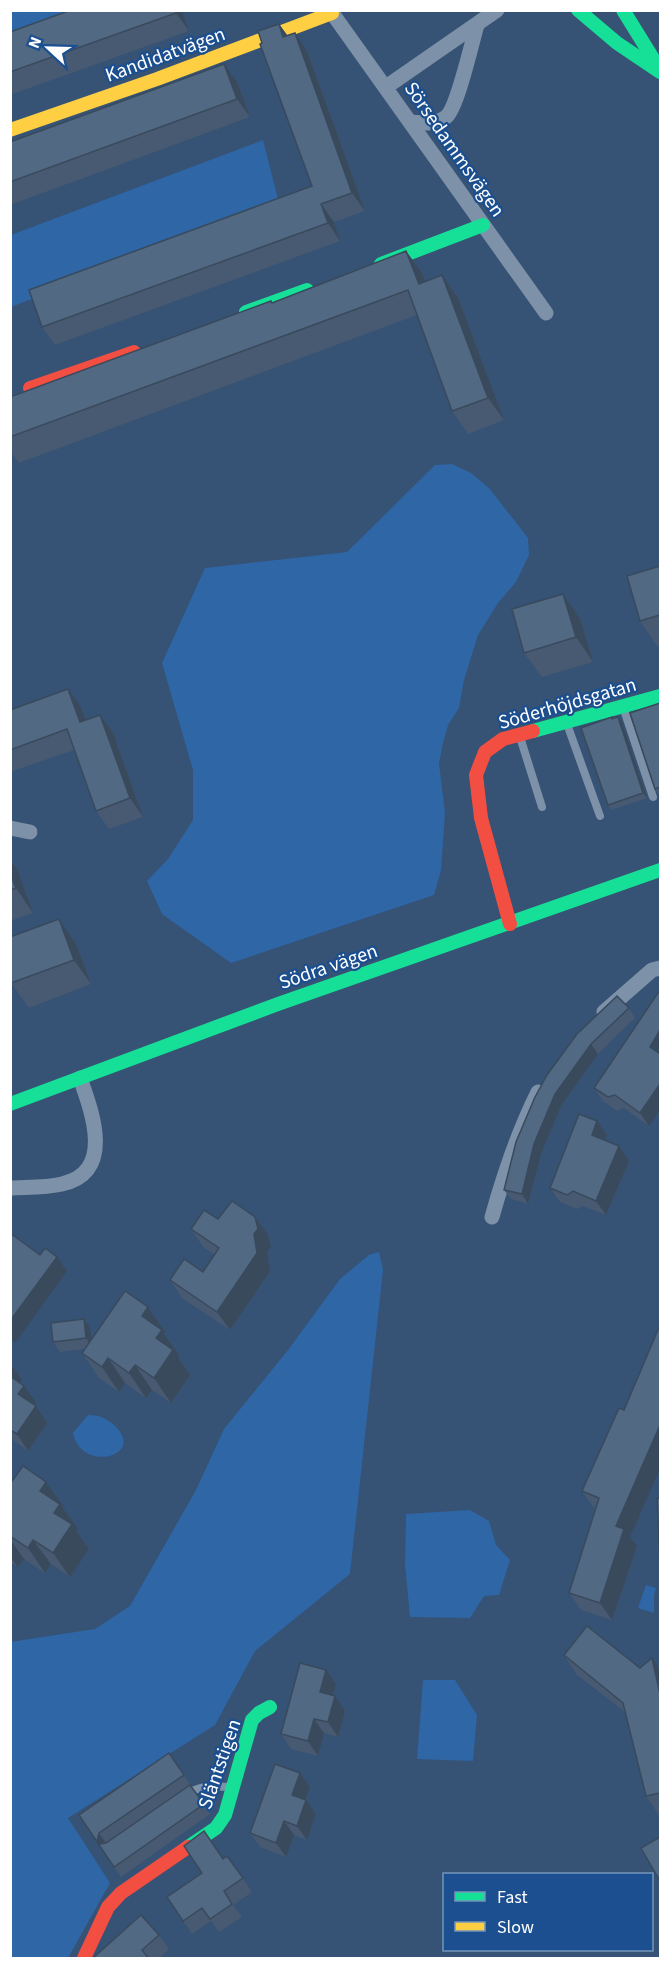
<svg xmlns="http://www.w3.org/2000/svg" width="671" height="1969" viewBox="0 0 671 1969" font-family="'Source Sans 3',sans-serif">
  <rect width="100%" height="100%" fill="#365274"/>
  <g fill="#2f66a5">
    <path d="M11,11H99L11,45Z"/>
    <path d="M263,140L279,203L11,307V235Z"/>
    <path d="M452,464L471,473L489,488L528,538L529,555L516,582L498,603L478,635L464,680L459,708L448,725L443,743L439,763L445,813L441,870L434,895L231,963L162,914L147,881L168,859L193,820V770L162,663L205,568L347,552L435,465Z"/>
    <path d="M379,1252L383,1270L350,1574L255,1651L215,1725L68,1818L110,1883L68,1958H11L10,1642L95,1629L130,1606L196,1490L224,1429L288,1350L340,1279L369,1255Z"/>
    <path d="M88,1415C100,1415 105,1418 114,1425C148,1456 81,1474 73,1433Z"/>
    <path d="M470,1510L489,1521L496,1545L510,1560L499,1595L484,1596L470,1618L410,1617L405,1564L406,1514Z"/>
    <path d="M646,1585L656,1588L654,1595V1613L638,1608Z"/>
    <path d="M423,1680H455L477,1715L473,1761L417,1759Z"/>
  </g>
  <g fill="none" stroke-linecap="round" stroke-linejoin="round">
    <g stroke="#7d92a8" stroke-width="8">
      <path d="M623,707L653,797"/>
      <path d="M567,724L600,816"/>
      <path d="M520,737L542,807"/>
      <path d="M187,1794C201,1785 214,1786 230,1787"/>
    </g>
    <g stroke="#7d92a8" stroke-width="15">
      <path d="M330,10L546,313"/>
      <path d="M386,87L497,10"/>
      <path d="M410,122C422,123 435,125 446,117C457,109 472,42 477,25"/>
      <path d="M10,828L30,832"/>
      <path d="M604,1012L652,970L660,968"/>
      <path d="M10,1188C27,1187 45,1188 62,1184C115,1172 92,1112 80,1078"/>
      <path d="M492,1217C504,1174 518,1132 538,1092"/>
    </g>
    <g stroke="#16e098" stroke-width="14">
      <path d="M578,10L617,43L660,72"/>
      <path d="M623,10L657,65"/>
      <path d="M381,264L483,225"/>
      <path d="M246,312L307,290"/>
      <path d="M533,731L660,696"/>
      <path d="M10,1104L278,1004L660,870"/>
      <path d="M188,1847L216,1828L225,1815L252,1720L259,1713L270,1707"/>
    </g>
    <path stroke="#ffcf43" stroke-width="14" d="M10,130L157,79L332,13"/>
    <g stroke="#f24e42" stroke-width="14">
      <path d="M30,388L134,352"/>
      <path d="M510,924L481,818L476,775L485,752L503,739L533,731"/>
      <path d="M84,1958L108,1907L121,1893L188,1847"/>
    </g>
  </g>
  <g fill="#475a72">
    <path d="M71,10H182L189,31L10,95V32Z"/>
    <path d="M279,24L287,35L307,51L365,211L334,222L340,241L55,345L42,327L312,186L262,43Z"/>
    <path d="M237,82L250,117L10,205V142Z"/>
    <path d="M406,251L422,273L425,282L442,275L458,298L504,420L468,434L452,411L417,315L19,463L10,451V397L273,303Z"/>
    <path d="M660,566V645L657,646L640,621Z"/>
    <path d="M563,594L580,619L593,662L542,677L524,653Z"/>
    <path d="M660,703V793L658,794L655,789Z"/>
    <path d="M81,707L86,720L100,715L113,733L143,817L109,829L96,811L74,750L10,772V710Z"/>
    <path d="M613,719L622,722L647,798L611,810L608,805Z"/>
    <path d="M10,860L17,869L33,913L10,921Z"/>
    <path d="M59,919L76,944L91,984L29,1008L11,983Z"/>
    <path d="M660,990L649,1126L624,1108L617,1111L603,1101L594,1088Z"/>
    <path d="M617,996L629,1008L635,1018L598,1054L562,1104L541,1154L528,1204L511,1199L504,1190Z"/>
    <path d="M597,1121L607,1135L605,1140L619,1146L629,1161L606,1215L583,1206L577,1209L560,1202L550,1188Z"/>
    <path d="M255,1217L268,1235L271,1247L267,1252L270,1271L230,1330L183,1299L170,1280L203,1272L214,1254L204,1248L191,1229L218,1219Z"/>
    <path d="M148,1307L165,1332L164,1334L179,1355L178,1357L190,1375L171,1403L152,1390L146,1398L125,1383L119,1392L99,1378L82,1353L85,1349L60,1352L53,1342L84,1319L90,1328L92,1339Z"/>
    <path d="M10,1363L22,1380L20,1383L24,1386L36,1402L34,1405L47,1423L28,1451L10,1438Z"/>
    <path d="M619,1408L630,1537L637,1546L612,1620L581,1610L569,1593L596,1509L594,1508L582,1491Z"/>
    <path d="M46,1482L64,1507L63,1508L78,1529L76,1531L89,1549L70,1577L51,1564L45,1573L24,1559L18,1567L10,1562V1484Z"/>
    <path d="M564,1655L640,1668L660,1670V1814L659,1815L646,1796L626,1713L576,1674Z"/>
    <path d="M336,1684L333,1696H335L345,1711L338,1737L324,1733L318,1756L291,1749L281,1734Z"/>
    <path d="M169,1753L210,1814L121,1877L79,1815Z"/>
    <path d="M310,1787L306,1800L316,1814L307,1840L294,1835L286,1857L260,1847L250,1833Z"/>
    <path d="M227,1856L252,1892L233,1905L242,1917L219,1932L211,1921L192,1934L167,1897Z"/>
    <path d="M159,1935L169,1949L159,1959H92Z"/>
  </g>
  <g fill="#394a5c">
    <path d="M175,10H182L189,31L176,13Z"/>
    <path d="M279,24L292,42L283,37Z"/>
    <path d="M295,33L307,51L365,211L352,193Z"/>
    <path d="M224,64L237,82L250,117L237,99Z"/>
    <path d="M321,204L334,222L340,241L328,223Z"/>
    <path d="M406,251L422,273L434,306L419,284Z"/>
    <path d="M442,275L458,298L504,420L488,398Z"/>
    <path d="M563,594L580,619L593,662L576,637Z"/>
    <path d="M68,689L81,707L93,740L80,722Z"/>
    <path d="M100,715L113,733L143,817L130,798Z"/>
    <path d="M618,717L622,722L647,798L643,793Z"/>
    <path d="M10,860L17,869L33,913L16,888L10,874Z"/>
    <path d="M59,919L76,944L91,984L74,960Z"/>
    <path d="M660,1030V1057L650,1047Z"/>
    <path d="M591,1044L598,1054L562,1104L541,1154L528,1204L522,1194L534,1144L555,1094Z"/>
    <path d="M660,1084V1110L649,1126L640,1113Z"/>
    <path d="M597,1121L607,1135L602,1149L592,1135Z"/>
    <path d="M619,1146L629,1161L606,1215L596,1201Z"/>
    <path d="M255,1217L268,1235L271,1247L267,1252L270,1271L230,1330L217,1312L254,1234Z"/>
    <path d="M57,1257L67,1271L15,1343L10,1337V1321Z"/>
    <path d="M148,1307L165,1332L164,1334L179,1355L178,1357L190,1375L171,1403L154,1378L156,1338L142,1316Z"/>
    <path d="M84,1319L90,1328L93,1348L86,1338Z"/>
    <path d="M108,1358L125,1383L119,1392L102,1367Z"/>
    <path d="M10,1363L22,1380L16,1389L10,1381Z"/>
    <path d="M135,1365L152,1390L146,1398L129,1373Z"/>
    <path d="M24,1386L36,1402L30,1411L18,1394Z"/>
    <path d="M36,1406L47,1423L28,1451L17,1434Z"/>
    <path d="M660,1425V1469L630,1537L637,1546L612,1620L600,1603L616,1526Z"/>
    <path d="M46,1482L64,1507L63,1508L78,1529L76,1531L89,1549L70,1577L53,1553L40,1491Z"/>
    <path d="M10,1539L24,1559L18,1567L10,1557Z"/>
    <path d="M33,1540L51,1564L45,1573L28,1548Z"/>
    <path d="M652,1658L660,1670V1694Z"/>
    <path d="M326,1670L336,1684L330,1707L320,1692Z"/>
    <path d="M335,1696L345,1711L338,1737L328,1722Z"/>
    <path d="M314,1719L324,1733L318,1756L308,1741Z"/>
    <path d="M300,1773L310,1787L302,1809L292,1795Z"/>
    <path d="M306,1800L316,1814L307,1840L297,1826Z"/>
    <path d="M284,1821L294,1835L286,1857L276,1843Z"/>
    <path d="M99,1833L106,1843L104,1851L97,1841Z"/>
  </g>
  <g fill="#526984" stroke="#394a5c" stroke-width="1.5">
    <path d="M71,10H175L176,13L10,72V32Z"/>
    <path d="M279,24L283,37L295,33L352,193L321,204L328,223L42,327L29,290L312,186L260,44L262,43L258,31Z"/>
    <path d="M224,64L237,99L10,182V142Z"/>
    <path d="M406,251L419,284L442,275L488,398L452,411L408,290L10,437V397L271,301L272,303Z"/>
    <path d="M660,566V615L640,621L627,576Z"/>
    <path d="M563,594L576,637L524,653L512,609Z"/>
    <path d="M68,689L80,722L100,715L130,798L96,811L67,729L10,750V710Z"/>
    <path d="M660,703V787L655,789L630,713Z"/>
    <path d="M612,717V719L618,717L643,793L608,805L581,728Z"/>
    <path d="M10,874L16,888L10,890Z"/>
    <path d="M59,919L74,960L11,983L10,937Z"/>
    <path d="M660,990V1030L650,1047L660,1054V1084L640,1113L615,1095L608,1097L594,1088Z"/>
    <path d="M617,996L629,1008L591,1044L555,1094L534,1144L522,1194L504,1190L516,1142L535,1097L547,1075L577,1034Z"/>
    <path d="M579,1114L597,1121L592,1135L619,1146L596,1201L573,1191L567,1195L550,1188Z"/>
    <path d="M232,1201L255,1217L258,1229L254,1234L257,1253L217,1312L170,1280L184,1259L203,1272L219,1248L191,1229L204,1210L218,1219Z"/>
    <path d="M10,1233L40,1255L45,1248L57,1257L10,1321Z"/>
    <path d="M125,1291L148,1307L142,1316L162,1330L156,1338L173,1350L154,1378L135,1365L129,1373L108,1358L102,1367L82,1353Z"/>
    <path d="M84,1319L86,1338L53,1342L51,1323Z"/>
    <path d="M660,1325V1425L616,1526L624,1529L600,1603L569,1593L599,1498L582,1491L619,1408L624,1410Z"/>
    <path d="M10,1376L24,1386L18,1394L36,1406L17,1434L10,1430Z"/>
    <path d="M23,1466L46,1482L40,1491L60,1504L54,1513L72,1524L53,1553L33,1540L28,1548L10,1536V1484Z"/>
    <path d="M657,1498H660V1562Z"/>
    <path d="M587,1626L640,1668L652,1658L660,1694V1793L646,1796L623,1703L564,1655Z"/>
    <path d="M300,1663L326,1670L320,1692L335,1696L328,1722L314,1719L308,1741L281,1734Z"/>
    <path d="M169,1753L184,1775L99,1833L97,1841L100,1844L106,1843L190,1785L204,1804L114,1867L79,1815Z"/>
    <path d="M275,1764L300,1773L292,1795L306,1800L297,1826L284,1821L276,1843L250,1833Z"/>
    <path d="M204,1831L223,1859L227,1856L243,1878L224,1891L232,1904L210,1919L202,1908L183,1921L167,1897L202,1873L184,1846Z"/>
    <path d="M660,1837V1881L641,1848Z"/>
    <path d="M141,1915L159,1935L142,1950L149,1959H92Z"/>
  </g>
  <g text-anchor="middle" stroke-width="4.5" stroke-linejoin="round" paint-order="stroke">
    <g font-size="20" fill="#fff" stroke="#1b4f8f">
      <text transform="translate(165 54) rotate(-20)" y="7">Kandidatvägen</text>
      <text transform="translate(455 149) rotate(55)" y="7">Sörsedammsvägen</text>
      <text transform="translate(567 703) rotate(-16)" y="7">Söderhöjdsgatan</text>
      <text transform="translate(328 966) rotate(-19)" y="7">Södra vägen</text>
      <text transform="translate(219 1764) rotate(-71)" y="7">Släntstigen</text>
    </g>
  </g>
  <rect width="671" height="1969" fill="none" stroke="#ffffff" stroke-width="24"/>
  <rect x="443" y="1873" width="210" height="78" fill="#1b4f8f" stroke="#7695bc" stroke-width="1.5"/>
  <rect x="455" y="1892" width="30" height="9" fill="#16e098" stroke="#7695bc" stroke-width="1.5"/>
  <text x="497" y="1903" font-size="18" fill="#ffffff">Fast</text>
  <rect x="455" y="1922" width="30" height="9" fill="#ffcf43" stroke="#7695bc" stroke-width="1.5"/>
  <text x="497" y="1933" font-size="18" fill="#ffffff">Slow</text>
  <g transform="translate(48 48) rotate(292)" stroke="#1b4f8f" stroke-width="4.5" paint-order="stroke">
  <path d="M0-4.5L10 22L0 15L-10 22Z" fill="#ffffff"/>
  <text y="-9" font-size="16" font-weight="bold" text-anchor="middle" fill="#ffffff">N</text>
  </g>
</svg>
